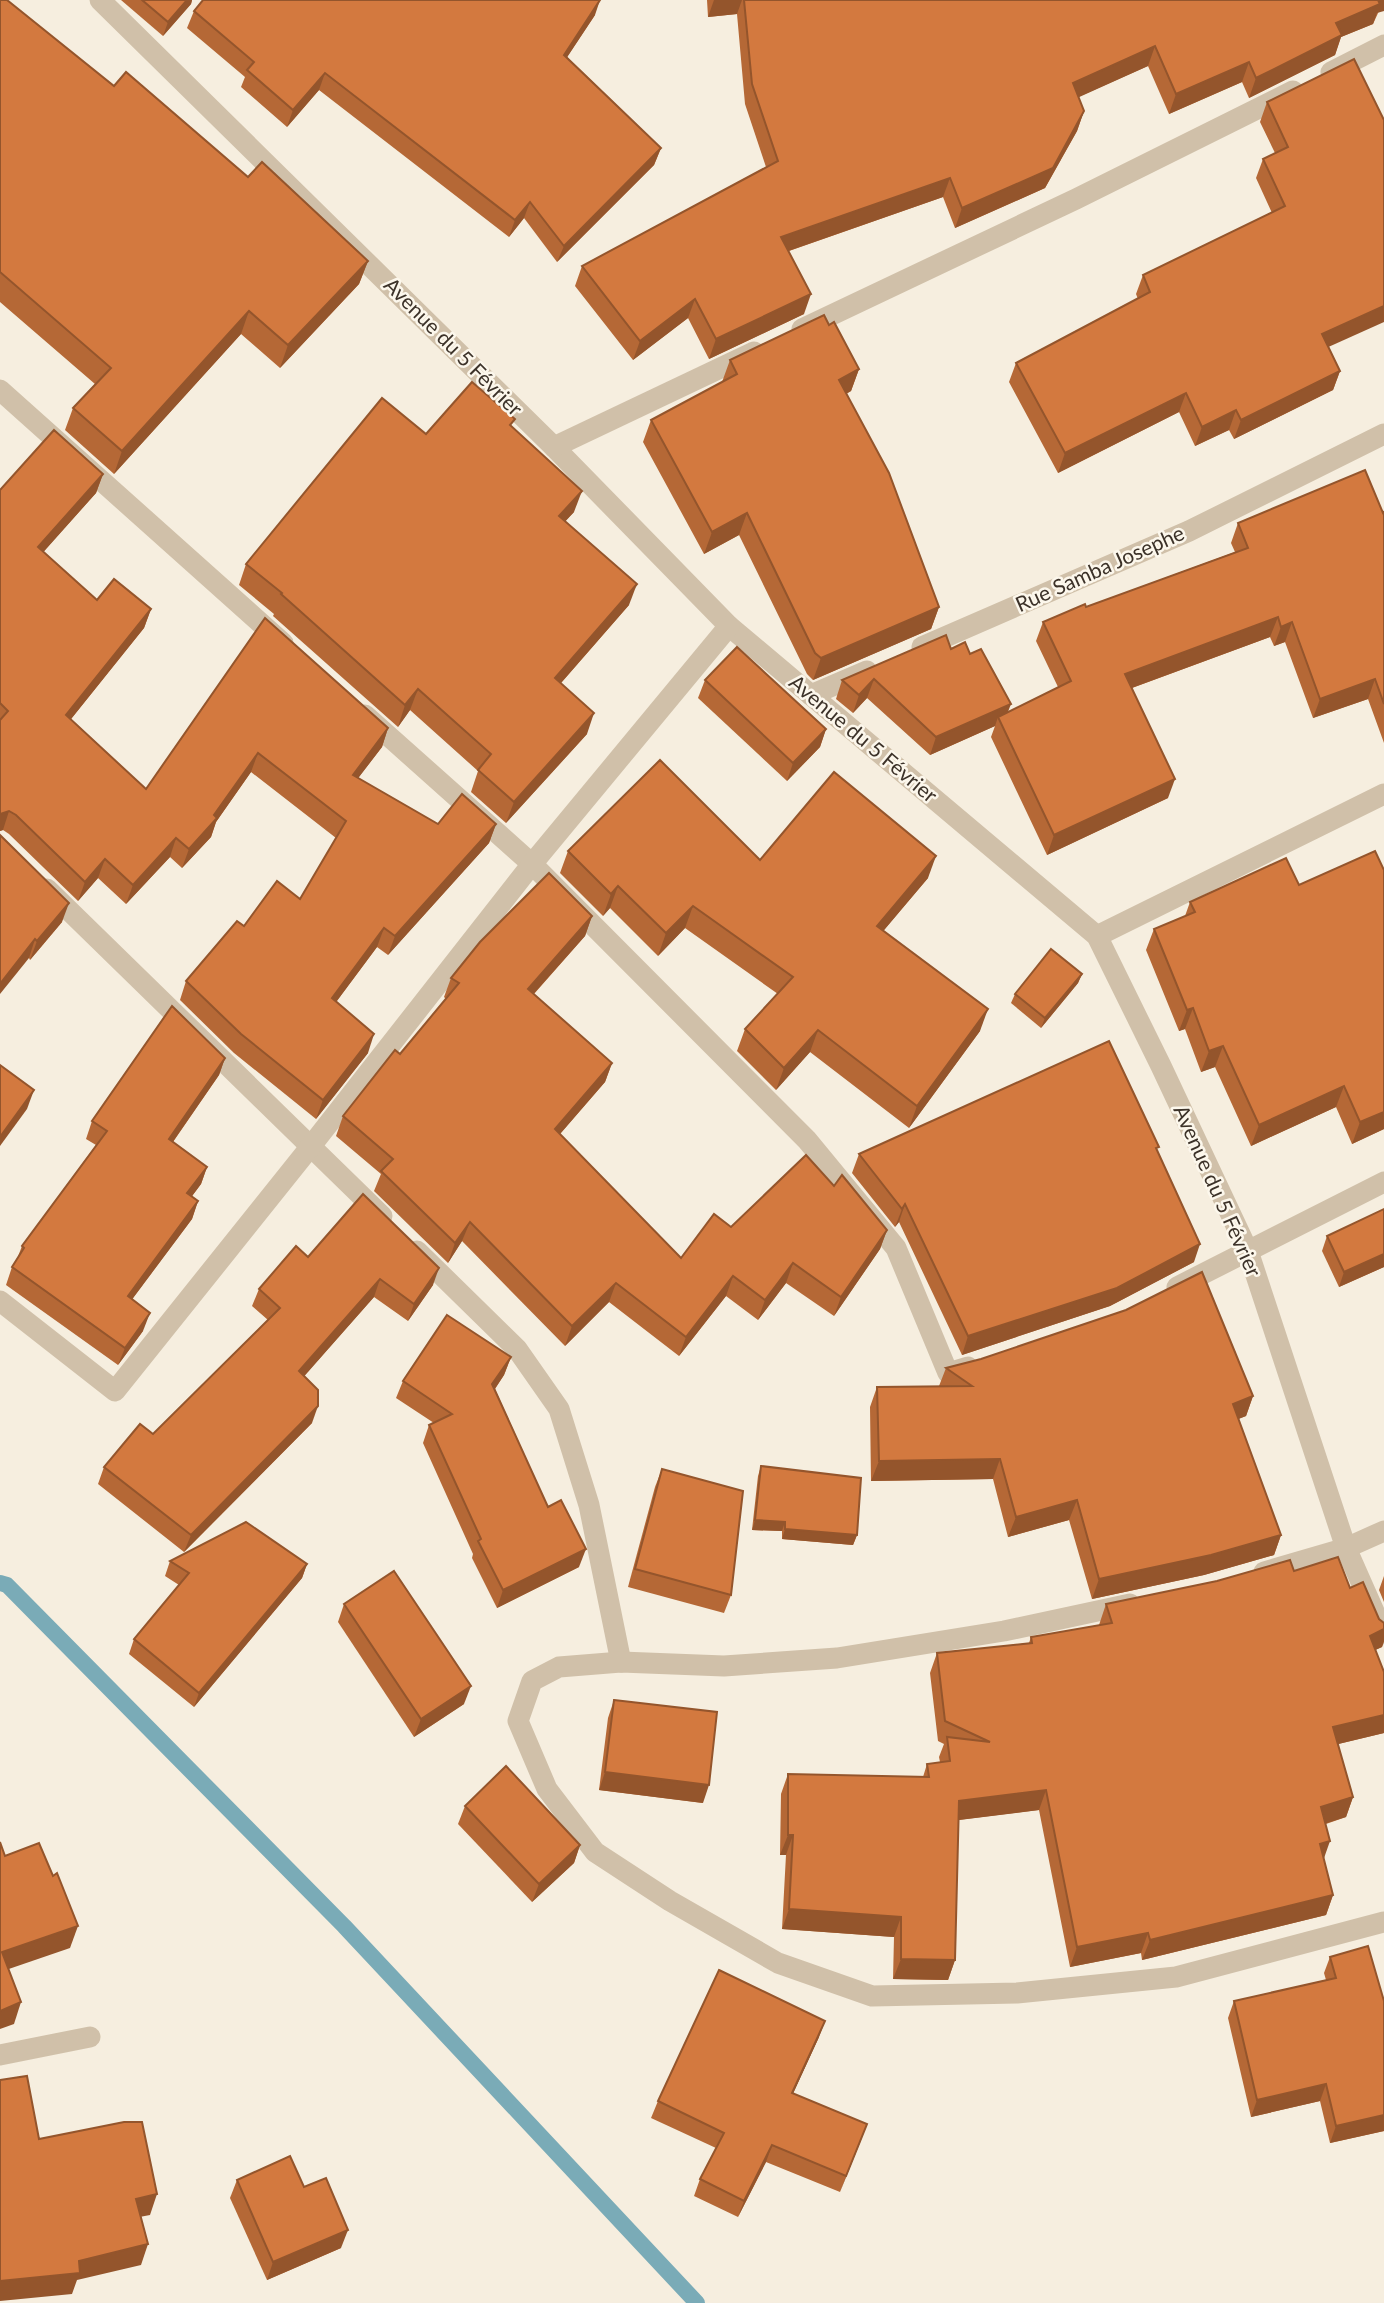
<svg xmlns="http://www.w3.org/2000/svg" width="1384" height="2303" viewBox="0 0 1384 2303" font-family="Lato,sans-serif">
  <rect width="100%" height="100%" fill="#f6eedf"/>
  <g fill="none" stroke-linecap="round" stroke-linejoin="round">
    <path stroke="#7aabb7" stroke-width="16" d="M0,1583L7,1585L344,1926L697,2303"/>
    <g stroke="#d0c0a9" stroke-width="21">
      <path d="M100,0L554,447L729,626L1097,936L1161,1066L1248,1251L1346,1548L1384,1634"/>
      <path d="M1331,72L1384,45"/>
      <path d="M802,329L1076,199L1293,91"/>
      <path d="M0,390L283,643"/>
      <path d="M554,447L754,352"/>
      <path d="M922,647L1189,531L1384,434"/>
      <path d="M811,695L867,671"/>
      <path d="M365,715L532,864L807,1140L896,1248L948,1373L968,1367"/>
      <path d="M47,889L382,1216"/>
      <path d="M1097,936L1384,794"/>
      <path d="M417,1251L517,1349L559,1409L589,1505L621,1662"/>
      <path d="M1177,1287L1384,1182"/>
      <path d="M0,1301L115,1391L311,1146L532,864L729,626"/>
      <path d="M1264,1572L1346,1548L1384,1531"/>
      <path d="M1130,1604L1004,1631L837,1658L724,1666L621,1662L559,1667L532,1681L518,1721L547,1789L595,1852L670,1901L778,1963L872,1996L1017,1993L1176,1977L1384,1922"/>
      <path d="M0,2055L90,2037"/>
    </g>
  </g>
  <g fill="#b56836">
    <path d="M0,0L114,86L248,177L368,261L359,284L280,368L241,334L114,474L65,430L73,408L95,384L0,302Z"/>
    <path d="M121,0H192L191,4L163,36Z"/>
    <path d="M707,0H1384L1373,24L1341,37L1335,55L1249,98L1242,82L1169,114L1148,66L1078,97L1084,111L1077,131L1045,188L955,228L943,197L789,251L804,314L709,359L688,318L633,360L575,286L582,266L766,167L745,104L737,14L708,17Z"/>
    <path d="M194,11L595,15L567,57L661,148L654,165L557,262L524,218L509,237L319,90L287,127L241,87L245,77L187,28Z"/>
    <path d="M1354,59L1329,347L1340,371L1333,390L1234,439L1229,430L1195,446L1179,412L1058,473L1009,382L1016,363L1138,299L1136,294L1143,275L1272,213L1256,178L1263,159L1275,153L1260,122L1267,102Z"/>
    <path d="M829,325L859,369L851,391L846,394L939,607L931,629L813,680L807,674L739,535L704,554L643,442L651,420L722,382L730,360Z"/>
    <path d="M512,427L574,512L565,521L629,605L561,683L587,734L506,823L471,792L478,771L410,710L398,727L273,616L274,614L239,585L246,564L426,434Z"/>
    <path d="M103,474L96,493L43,552L97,600L151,609L144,628L71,719L146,789L265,618L388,728L382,747L358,778L438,824H496L489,843L388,955L377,947L336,1002L368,1053L316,1119L234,1053L180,1000L186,981L244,926L300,899L336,838L251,772L216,822L211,837L182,868L170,857L126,904L98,878L78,901L9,834L3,830L0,831V490Z"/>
    <path d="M1384,512V743L1368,699L1313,718L1285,642L1274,646L1270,637L1132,688L1168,798L1047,855L991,737L995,726L930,755L867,698L853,713L836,699L842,680L951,649L970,654L1008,713L1058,687L1036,641L1043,622L1086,607L1235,552L1231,543L1238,523Z"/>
    <path d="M705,680L826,729L820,747L787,781L698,698Z"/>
    <path d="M0,835L62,922L30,960L29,958Z"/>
    <path d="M568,851L760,860L928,878L883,931L980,1031L909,1128L810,1052L776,1090L737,1051L745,1029L778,994L685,928L658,956L610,908L603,916L560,873Z"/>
    <path d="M1384,870V1129L1352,1144L1336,1107L1251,1146L1215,1067L1201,1072L1185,1029L1179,1031L1146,950L1154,929L1185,916L1190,902L1299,885Z"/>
    <path d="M592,916L585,936L534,994L612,1063L605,1082L560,1134L681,1258L731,1227L834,1186L887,1230L880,1249L834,1316L786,1283L758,1320L726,1296L679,1356L609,1302L565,1346L462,1241L448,1263L374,1191L381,1174L336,1136L343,1116L400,1054L446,999L444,997L451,978Z"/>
    <path d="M1082,974L1078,983L1041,1028L1011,1003L1015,994Z"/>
    <path d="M225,1058L219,1075L173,1142L207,1167L201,1184L192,1196L198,1201L192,1219L132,1299L143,1331L118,1365L6,1285L12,1267L17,1259L22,1246L96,1145L86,1139L92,1121Z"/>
    <path d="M1157,1150L1194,1262L1110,1306L962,1355L899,1222L895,1227L852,1173L859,1154Z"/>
    <path d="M1384,1209V1267L1339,1287L1322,1251L1327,1236Z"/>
    <path d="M308,1257L433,1285L408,1321L374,1297L304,1376L312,1423L184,1552L98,1484L104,1467L153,1434L268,1320L252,1306L259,1289Z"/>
    <path d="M511,1357L504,1375L495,1389L548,1507L579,1567L497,1608L472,1558L473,1554L423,1443L429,1425L434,1423L396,1398L403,1381Z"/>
    <path d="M946,1368L1253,1396L1246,1416L1238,1419L1281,1535L1274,1555L1204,1575L1092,1599L1069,1520L1008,1537L993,1479L871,1481L870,1407L877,1387L939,1386Z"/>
    <path d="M761,1466L857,1535L853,1545L782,1539V1531L752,1530L758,1476Z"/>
    <path d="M662,1469L731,1595L724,1613L628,1587L655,1487Z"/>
    <path d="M170,1561L307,1564L302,1578L194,1707L129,1654L134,1639L179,1585L165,1576Z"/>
    <path d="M1294,1571L1350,1588L1379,1619L1384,1623V1641L1382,1647L1375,1650L1384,1733L1338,1744L1353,1797L1346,1817L1326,1824L1324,1859L1333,1895L1326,1915L1142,1960L1141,1953L1070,1967L1039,1810L958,1820L955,1960L948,1980L893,1979L894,1937L782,1929L786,1855H780L781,1794L788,1774L923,1777L927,1764L940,1762L939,1757L944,1744L938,1741L930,1673L937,1653L1029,1643L1031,1637L1099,1625L1106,1604Z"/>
    <path d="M1384,1576V1602L1379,1590Z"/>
    <path d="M344,1604L464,1704L414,1737L338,1622Z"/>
    <path d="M614,1700L703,1803L599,1790L608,1718Z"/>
    <path d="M465,1806L580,1845L574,1863L532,1902L458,1824Z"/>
    <path d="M1330,1957L1384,2001V2131L1330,2143L1320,2101L1251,2117L1228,2018L1234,2001L1326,1980L1324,1973Z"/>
    <path d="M819,2037L793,2093L861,2140L840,2192L766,2162L738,2217L694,2196L700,2179L716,2148L651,2118L658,2101Z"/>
    <path d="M237,2180L304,2187L341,2248L267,2280L230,2198Z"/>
  </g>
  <g fill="#94552c">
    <path d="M187,0H192L191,4L163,36L168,22Z"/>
    <path d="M600,0L595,15L558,71L564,55Z"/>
    <path d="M714,0H742L737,14L708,17Z"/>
    <path d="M1376,0H1384V11L1377,13L1373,24L1341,37L1335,55L1249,98L1256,78L1336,23Z"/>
    <path d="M1155,46L1148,66L1066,103L1073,83Z"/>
    <path d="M1249,62L1242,82L1169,114L1176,94Z"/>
    <path d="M325,73L319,90L287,127L293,110Z"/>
    <path d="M1084,111L1077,131L1045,188L955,228L962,208Z"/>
    <path d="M661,148L654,165L557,262L564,246Z"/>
    <path d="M950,178L943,197L774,256L781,237Z"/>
    <path d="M530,202L524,218L509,237L515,220Z"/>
    <path d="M368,261L359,284L280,368L288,345Z"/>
    <path d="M811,294L804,314L709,359L716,339Z"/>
    <path d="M695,299L688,318L633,360L640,341Z"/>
    <path d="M1384,306V322L1315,353L1322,334Z"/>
    <path d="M249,311L241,334L114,474L122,451Z"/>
    <path d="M859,369L851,391L831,402L839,380Z"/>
    <path d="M1340,371L1333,390L1234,439L1241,420Z"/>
    <path d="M1186,393L1179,412L1058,473L1065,453Z"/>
    <path d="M1236,410L1229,430L1195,446L1202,427Z"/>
    <path d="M103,474L96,493L31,566L38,547Z"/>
    <path d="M582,491L574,512L551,537L559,516Z"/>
    <path d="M747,513L739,535L704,554L712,532Z"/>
    <path d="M637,584L629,605L547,699L555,678Z"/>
    <path d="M939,607L931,629L813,680L821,658Z"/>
    <path d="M151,609L144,628L59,734L66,715Z"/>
    <path d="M1278,617L1270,637L1118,693L1125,674Z"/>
    <path d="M1292,622L1285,642L1274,646L1281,627Z"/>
    <path d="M874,679L867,698L853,713L859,695Z"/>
    <path d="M1375,679L1368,699L1313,718L1320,699Z"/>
    <path d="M418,689L410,710L398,727L405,705Z"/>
    <path d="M1011,704L1004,722L998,717L995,726L930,755L936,737Z"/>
    <path d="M594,713L587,734L506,823L514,802Z"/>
    <path d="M388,728L382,747L346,794L353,775Z"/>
    <path d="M826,729L820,747L787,781L793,763Z"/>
    <path d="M258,753L251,772L216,822L211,837L182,868L189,849Z"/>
    <path d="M1175,779L1168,798L1047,855L1054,835Z"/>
    <path d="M9,811L3,830L0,831V814Z"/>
    <path d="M496,824L489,843L388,955L395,936Z"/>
    <path d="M176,838L170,857L126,904L133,885Z"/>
    <path d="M936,856L928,878L869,948L877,926Z"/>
    <path d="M105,859L98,878L78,901L85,882Z"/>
    <path d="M618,886L610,908L603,916L611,894Z"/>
    <path d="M69,903L62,922L30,960L37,941Z"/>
    <path d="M693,906L685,928L658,956L666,933Z"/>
    <path d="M592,916L585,936L521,1008L528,989Z"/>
    <path d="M384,928L377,947L325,1017L332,998Z"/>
    <path d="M35,939L29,958L0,994V984Z"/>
    <path d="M1082,974L1078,983L1041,1028L1045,1018Z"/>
    <path d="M1193,1008L1185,1029L1179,1031L1187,1010Z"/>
    <path d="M988,1009L980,1031L909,1128L917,1106Z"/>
    <path d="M818,1030L810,1052L776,1090L784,1068Z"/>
    <path d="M374,1034L368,1053L316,1119L323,1100Z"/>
    <path d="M1223,1046L1215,1067L1201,1072L1209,1051Z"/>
    <path d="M225,1058L219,1075L163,1156L169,1139Z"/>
    <path d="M612,1063L605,1082L547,1149L555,1129Z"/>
    <path d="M1344,1086L1336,1107L1251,1146L1259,1125Z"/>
    <path d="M34,1090L27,1109L0,1146V1137Z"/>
    <path d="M1384,1112V1129L1352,1144L1360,1122Z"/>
    <path d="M207,1167L201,1184L181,1211L187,1193Z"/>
    <path d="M198,1201L192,1219L122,1313L128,1296Z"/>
    <path d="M905,1204L899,1222L895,1227L902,1209Z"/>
    <path d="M470,1222L462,1241L448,1263L455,1243Z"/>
    <path d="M887,1230L880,1249L834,1316L841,1297Z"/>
    <path d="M1200,1244L1194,1262L1110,1306L962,1355L968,1336Z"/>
    <path d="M1384,1254V1267L1339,1287L1344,1272Z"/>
    <path d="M793,1263L786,1283L758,1320L765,1300Z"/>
    <path d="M439,1268L433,1285L408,1321L414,1304Z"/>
    <path d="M733,1276L726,1296L679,1356L686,1337Z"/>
    <path d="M380,1279L374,1297L293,1389L299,1371Z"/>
    <path d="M616,1283L609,1302L565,1346L572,1326Z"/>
    <path d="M150,1313L143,1331L118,1365L125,1348Z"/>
    <path d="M511,1357L504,1375L486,1402L492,1384Z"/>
    <path d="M1253,1396L1246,1416L1226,1424L1233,1404Z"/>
    <path d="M318,1406L312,1423L184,1552L191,1535Z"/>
    <path d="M1000,1459L993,1479L871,1481L879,1461Z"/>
    <path d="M1077,1500L1069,1520L1008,1537L1016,1517Z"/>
    <path d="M755,1520L785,1522L782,1531L752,1530Z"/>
    <path d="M785,1529L857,1535L853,1545L782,1539Z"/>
    <path d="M1281,1535L1274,1555L1204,1575L1092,1599L1099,1579Z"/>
    <path d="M586,1549L579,1567L497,1608L503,1590Z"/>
    <path d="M307,1564L302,1578L194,1707L199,1693Z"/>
    <path d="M1384,1629V1641L1382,1647L1362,1656L1370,1636Z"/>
    <path d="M471,1686L464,1704L414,1737L421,1719Z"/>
    <path d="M1384,1715V1733L1326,1747L1333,1727Z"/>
    <path d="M605,1772L709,1785L703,1803L599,1790Z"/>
    <path d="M1046,1790L1039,1810L951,1821L959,1801Z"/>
    <path d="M1353,1797L1346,1817L1314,1827L1321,1807Z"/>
    <path d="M788,1835H793L786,1855H780Z"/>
    <path d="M1330,1841L1323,1861L1320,1844Z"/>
    <path d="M580,1845L574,1863L532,1902L539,1884Z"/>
    <path d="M1333,1895L1326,1915L1142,1960L1150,1940Z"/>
    <path d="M789,1909L901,1917L894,1937L782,1929Z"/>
    <path d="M78,1926L70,1948L0,1972L2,1952Z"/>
    <path d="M1148,1933L1141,1953L1070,1967L1077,1947Z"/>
    <path d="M901,1959L955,1960L948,1980L893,1979Z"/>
    <path d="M21,2002L14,2024L0,2029V2011Z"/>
    <path d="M825,2021L819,2037L786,2109L792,2093Z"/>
    <path d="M1326,2084L1320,2101L1251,2117L1257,2100Z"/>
    <path d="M1384,2115V2131L1330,2143L1336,2126Z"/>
    <path d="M867,2124L861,2140L840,2192L846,2176Z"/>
    <path d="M772,2145L766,2162L738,2217L744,2201Z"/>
    <path d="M157,2194L150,2215L129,2219L136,2199Z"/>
    <path d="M348,2230L341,2248L267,2280L273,2262Z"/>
    <path d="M148,2244L141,2265L77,2280L72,2294L0,2301V2281Z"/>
  </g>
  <g fill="#d3793f" stroke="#94552c" stroke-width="2">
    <path d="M0,0H7L114,86L126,72L248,177L262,162L368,261L288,345L249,311L122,451L73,408L111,368L0,272Z"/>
    <path d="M142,0H187L168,22Z"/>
    <path d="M203,0H600L564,55L661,148L564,246L530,202L515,220L325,73L293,110L247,70L254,62L194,11Z"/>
    <path d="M744,0H1378L1380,4L1336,23L1342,35L1256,78L1249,62L1176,94L1155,46L1073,83L1084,111L1053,168L962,208L950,178L781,237L811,294L716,339L695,299L640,341L582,266L778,161L752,84Z"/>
    <path d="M1354,59L1384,120V306L1322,334L1340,371L1241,420L1236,410L1202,427L1186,393L1065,453L1016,363L1150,292L1143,275L1285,206L1263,159L1288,147L1267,102Z"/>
    <path d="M824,315L829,325L834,322L859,369L839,380L889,473L939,607L821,658L815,653L747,513L712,532L651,420L737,374L730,360Z"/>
    <path d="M472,382L515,419L510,425L582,491L559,516L637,584L555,678L594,713L514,802L478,770L491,754L418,689L405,705L281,594L282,593L246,564L382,398L426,434Z"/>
    <path d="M54,430L103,474L38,547L97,600L114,579L151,609L66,715L146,789L265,618L388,728L353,775L438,824L462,794L496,824L395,936L384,928L332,998L374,1034L323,1100L241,1034L186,981L237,921L244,926L277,881L300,899L346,821L258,753L214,815L217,818L189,849L176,838L133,885L105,859L85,882L16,815L9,811L0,814V720L8,711L0,703V490Z"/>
    <path d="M1365,470L1383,513L1384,512V704L1375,679L1320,699L1292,622L1281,627L1278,617L1125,674L1175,779L1054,835L998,717L1071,681L1043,622L1085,604L1086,607L1248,548L1238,523Z"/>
    <path d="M946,635L951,649L965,642L970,654L981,649L1011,704L936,737L874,679L859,695L842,680Z"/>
    <path d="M737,647L826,729L793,763L705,680Z"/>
    <path d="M660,760L760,860L834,772L936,856L877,926L988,1009L917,1106L818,1030L784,1068L745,1029L793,977L693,906L666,933L618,886L611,894L568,851Z"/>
    <path d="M0,835L69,903L37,941L35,939L0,984Z"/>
    <path d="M1375,851L1384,870V1112L1360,1122L1344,1086L1259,1125L1223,1046L1209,1051L1193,1008L1187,1010L1154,929L1195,912L1190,902L1286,858L1299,885Z"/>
    <path d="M549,873L592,916L528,989L612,1063L555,1129L681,1258L714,1214L731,1227L806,1155L834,1186L842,1175L887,1230L841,1297L793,1263L765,1300L733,1276L686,1337L616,1283L572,1326L470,1222L455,1243L381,1171L393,1159L343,1116L395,1050L400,1054L459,983L451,978L480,942Z"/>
    <path d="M1051,949L1082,974L1045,1018L1015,994Z"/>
    <path d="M172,1006L225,1058L169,1139L207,1167L187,1193L198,1201L128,1296L150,1313L125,1348L12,1267L24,1248L22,1246L107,1131L92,1121Z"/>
    <path d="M1109,1041L1159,1147L1156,1148L1200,1244L1117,1288L968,1336L905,1204L902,1209L859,1154Z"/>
    <path d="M0,1065L34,1090L0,1137Z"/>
    <path d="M363,1194L439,1268L414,1304L380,1279L299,1371L318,1390V1406L191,1535L104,1467L140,1424L153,1434L280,1308L259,1289L296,1246L308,1257Z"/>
    <path d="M1384,1209V1254L1344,1272L1327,1236Z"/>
    <path d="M1202,1272L1253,1396L1233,1404L1281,1535L1211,1555L1099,1579L1077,1500L1016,1517L1000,1459L879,1461L877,1387L972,1386L946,1368L981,1359L1126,1310Z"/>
    <path d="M447,1315L511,1357L492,1384L548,1507L561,1500L586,1549L503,1590L478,1541L481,1539L429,1425L452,1414L403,1381Z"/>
    <path d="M761,1466L861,1478L857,1535L785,1529V1522L755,1520Z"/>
    <path d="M662,1469L743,1491L731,1595L635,1569Z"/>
    <path d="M246,1522L307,1564L199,1693L134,1639L189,1573L170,1561Z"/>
    <path d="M1338,1557L1350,1588L1363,1582L1379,1619L1384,1623V1629L1370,1636L1384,1672V1715L1333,1727L1353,1797L1321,1807L1330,1841L1320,1844L1333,1895L1150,1940L1148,1933L1077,1947L1046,1790L959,1801L955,1960L901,1959V1917L789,1909L793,1835H788V1774L929,1777L927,1764L950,1761L947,1737L990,1742L945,1721L937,1653L1032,1643L1031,1637L1112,1623L1106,1604L1217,1581L1290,1560L1294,1571Z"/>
    <path d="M394,1571L471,1686L421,1719L344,1604Z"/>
    <path d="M614,1700L717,1712L709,1785L605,1772Z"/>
    <path d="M506,1766L580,1845L539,1884L465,1806Z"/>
    <path d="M0,1842L5,1856L39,1843L53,1876L57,1873L78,1926L2,1952L21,2002L0,2011Z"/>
    <path d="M1368,1946L1384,2001V2115L1336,2126L1326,2084L1257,2100L1234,2001L1336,1978L1330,1957Z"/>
    <path d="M719,1970L825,2021L792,2093L867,2124L846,2176L772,2145L744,2201L700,2179L724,2133L658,2101Z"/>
    <path d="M27,2076L39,2139L124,2122H142L157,2194L136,2199L148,2244L79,2261L80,2273L0,2281V2080Z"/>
    <path d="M290,2156L304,2187L326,2178L348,2230L273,2262L237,2180Z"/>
  </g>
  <g text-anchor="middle" stroke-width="5" stroke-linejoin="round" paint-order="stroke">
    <g font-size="21" fill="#3c3229" stroke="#fcf7ec">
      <text transform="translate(453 347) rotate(45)" y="7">Avenue du 5 Février</text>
      <text transform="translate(1100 569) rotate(-24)" y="7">Rue Samba Josephe</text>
      <text transform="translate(863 739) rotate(40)" y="7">Avenue du 5 Février</text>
      <text transform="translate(1217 1191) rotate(66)" y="7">Avenue du 5 Février</text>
    </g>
  </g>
</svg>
